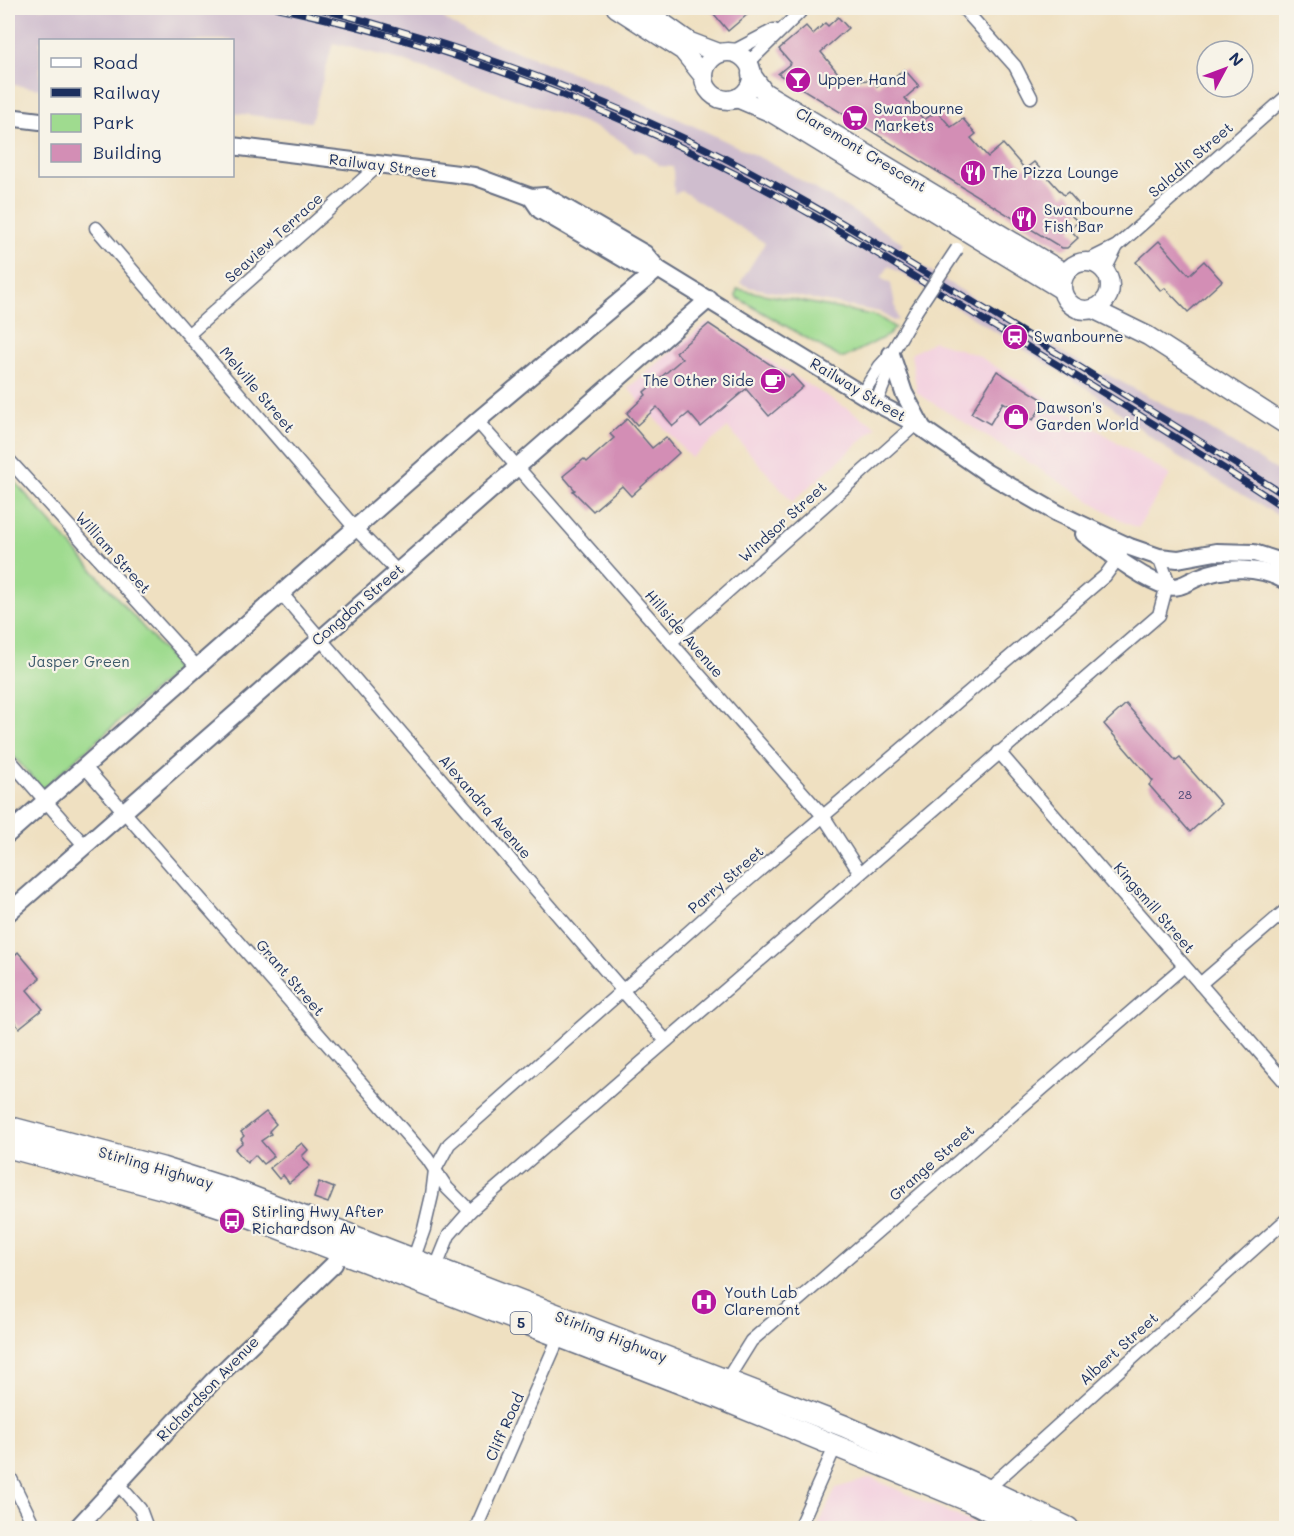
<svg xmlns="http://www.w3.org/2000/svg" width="1294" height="1536" viewBox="0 0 1294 1536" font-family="Mali,sans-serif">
  <rect width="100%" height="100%" fill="#f7f3e8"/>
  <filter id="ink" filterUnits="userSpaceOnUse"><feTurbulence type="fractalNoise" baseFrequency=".0167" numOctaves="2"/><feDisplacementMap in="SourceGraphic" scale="12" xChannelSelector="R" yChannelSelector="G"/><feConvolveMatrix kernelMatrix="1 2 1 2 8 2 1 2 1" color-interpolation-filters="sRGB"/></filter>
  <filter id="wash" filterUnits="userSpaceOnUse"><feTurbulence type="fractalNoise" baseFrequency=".008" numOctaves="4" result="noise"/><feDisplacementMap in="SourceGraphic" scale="24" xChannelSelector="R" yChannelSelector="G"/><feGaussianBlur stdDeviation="1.35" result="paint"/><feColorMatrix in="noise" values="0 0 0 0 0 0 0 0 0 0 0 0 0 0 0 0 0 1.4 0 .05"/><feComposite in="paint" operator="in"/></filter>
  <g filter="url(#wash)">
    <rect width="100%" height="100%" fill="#efe0c1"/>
    <g fill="#f3cfdf">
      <path d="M707,322L877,427L792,502L728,428L691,458L628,388Z"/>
      <path d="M934,341L977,355L1170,475L1138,528L1124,522L917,393L911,354Z"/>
      <path d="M871,1478L962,1518L984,1528H817L836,1488Z"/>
    </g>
    <path fill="#cfbdce" d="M8,8H431L449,22L466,32L599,83L709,133L775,165L854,212L903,243L898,252L1102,376L1104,373L1203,425L1286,476V520L1176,456L1093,392L889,266L881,278L891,284L898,320L893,321L880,312L749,287L740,283L765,243L682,191L674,194L673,167L660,166L644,153L634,151L618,139L585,123L400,60L333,43L311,122L233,113L232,40H40V89L8,84Z"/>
    <g fill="#9fdb8f" stroke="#5d8576" stroke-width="1.5">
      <path d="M737,289L877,316L895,328L889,335L844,358L839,357L736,297Z"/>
      <path d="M8,474L179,668L42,789L8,750Z"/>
    </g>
    <g id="blocks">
      <g fill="#d38eb5">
        <path d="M709,8H755L728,31Z"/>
        <path d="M838,17L848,28L821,52L842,78L847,74L852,81L873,80L877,86L887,77L891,81L904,69L919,86L905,98L924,120L937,111L951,127L963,119L976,134L971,138L988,157L1003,144L1025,169L1034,162L1062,193L1064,195L1068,192L1082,208L1072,216L1078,222L1070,229L1078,238L1067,248H1062L778,74L791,63L779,49L806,26L813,34L825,23L828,26Z"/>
        <path d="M1159,241L1189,275L1204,261L1222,281L1188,312L1165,288L1161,291L1136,262Z"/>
        <path d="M709,324L789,377L792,375L803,387L769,416L746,389L701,427L689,413L673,426L657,407L637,425L627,413L646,395L644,392L682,359L676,352Z"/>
        <path d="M997,371L1045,401L1033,420L1003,402L990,424L971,413Z"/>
        <path d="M627,419L652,448L666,437L679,453L631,496L622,486L593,511L573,491L575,490L563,476L584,459L587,462L614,438L610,434Z"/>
        <path d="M1126,704L1176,761L1180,758L1221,804L1190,832L1149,785L1153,781L1104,724Z"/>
        <path d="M18,952L40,978L27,990L43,1009L19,1028L8,1014V962Z"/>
        <path d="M266,1112L276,1124L269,1131L271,1134L261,1141L274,1156L263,1164L255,1155L247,1163L235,1149L243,1142L241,1139L244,1136L241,1132Z"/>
        <path d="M302,1143L308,1150L302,1156L310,1166L289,1183L283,1175L279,1179L270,1168Z"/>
        <path d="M319,1182L334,1188L328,1203L314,1198Z"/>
      </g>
    </g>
  </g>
  <g filter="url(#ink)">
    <use href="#blocks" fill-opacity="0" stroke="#656d81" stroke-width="1.5"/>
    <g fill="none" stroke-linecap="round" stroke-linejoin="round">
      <g stroke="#656d81" stroke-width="15">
        <g id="minor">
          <path d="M963,8L1015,66L1031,97"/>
          <path d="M732,52L774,30"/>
          <path d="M748,63L804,8"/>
          <path d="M96,228L355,528L397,571"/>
          <path d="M1087,261L1117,246L1286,97"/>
          <path d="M1105,270L1117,246"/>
          <path d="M189,334L379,165"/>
          <path d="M862,394L880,366L891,354L916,311"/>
          <path d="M876,403L889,371L890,358"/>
          <path d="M477,421L824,817L860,873"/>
          <path d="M8,459L197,667"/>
          <path d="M281,593L666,1041"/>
          <path d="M671,642L916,424"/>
          <path d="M999,752L1286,1083"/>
          <path d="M8,758L84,845"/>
          <path d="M84,766L427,1158L447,1188L470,1211"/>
          <path d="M1200,984L1286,910"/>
          <path d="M412,1263L424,1229L432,1195L435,1170L449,1144L727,898L1105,576L1121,554"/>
          <path d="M434,1272L449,1235L470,1211L1159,615L1168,581L1159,557"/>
          <path d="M723,1386L751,1341L1184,966"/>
          <path d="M8,1473L35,1528"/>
          <path d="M118,1484L140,1509L147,1528"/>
          <path d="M984,1492L1286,1220"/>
          <path d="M476,1528L559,1337"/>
          <path d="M799,1528L835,1447"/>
        </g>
      </g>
      <g stroke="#656d81" stroke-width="20">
        <g id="tertiary">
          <path d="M8,117L40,121"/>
          <path d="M232,146L474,176L531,197L545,196L645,254L658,269L876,403L916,424L987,473L1057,513L1130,547L1159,557L1178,559L1216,552L1254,553L1279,561L1286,566"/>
          <path d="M531,197L540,210L638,267L658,269"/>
          <path d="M891,354L904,393L922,427"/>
          <path d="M1084,534C1106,550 1141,579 1167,586C1179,589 1186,583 1197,578C1226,566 1259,566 1286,581"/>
          <path d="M8,834L477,421L658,269"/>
          <path d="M8,913L709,299"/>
          <path d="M77,1528L213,1381L334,1264L339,1252"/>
        </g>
      </g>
      <g stroke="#656d81" stroke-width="21">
        <g id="secondary">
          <path d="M616,8L683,51L704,77"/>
          <path d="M642,8L690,42L719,53"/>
          <circle cx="728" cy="76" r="24"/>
          <path d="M751,74L764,92L1065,273"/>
          <path d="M737,98L772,113L1062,290"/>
          <circle cx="1086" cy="286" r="24"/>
          <path d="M1093,309L1148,336L1286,425"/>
        </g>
      </g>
      <g stroke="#656d81" stroke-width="24">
        <g id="trunk">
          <path d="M8,1127L162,1168L244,1194L844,1426L986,1489L1068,1528"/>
          <path d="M8,1147L180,1193L235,1211L719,1398L977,1504L1024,1528"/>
        </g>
      </g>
      <use href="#minor" stroke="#fff" stroke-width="12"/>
      <use href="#tertiary" stroke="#fff" stroke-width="16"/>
      <use href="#secondary" stroke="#fff" stroke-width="18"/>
      <use href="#trunk" stroke="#fff" stroke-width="21"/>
      <g stroke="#1b2f5e" stroke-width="7">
        <g id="rail">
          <path d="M278,8C445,43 606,106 757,185C838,227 914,277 992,325C1091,385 1190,445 1286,509"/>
          <path d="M317,8C442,40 562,81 679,136C776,181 868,238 960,294C1070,361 1179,427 1286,496"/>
        </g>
      </g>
      <use href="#rail" stroke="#f7f3e8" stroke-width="4.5" stroke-dasharray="14" stroke-linecap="butt"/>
      <g stroke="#656d81" stroke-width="15" stroke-linecap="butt">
        <path id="minor-bridge" d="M916,311L957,249"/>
      </g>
      <use href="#minor-bridge" stroke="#fff" stroke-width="12"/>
    </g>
  </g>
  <defs>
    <g id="bar-disc" transform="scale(1.35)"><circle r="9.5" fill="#b5179e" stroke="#f7f3e8"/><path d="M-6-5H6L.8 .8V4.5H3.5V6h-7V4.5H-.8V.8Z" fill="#fff"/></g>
    <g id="supermarket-disc" transform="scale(1.35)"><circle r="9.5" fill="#b5179e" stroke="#f7f3e8"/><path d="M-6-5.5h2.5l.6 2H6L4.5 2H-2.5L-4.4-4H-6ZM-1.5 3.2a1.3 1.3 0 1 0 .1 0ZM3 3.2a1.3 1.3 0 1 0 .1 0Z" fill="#fff"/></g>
    <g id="restaurant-disc" transform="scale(1.35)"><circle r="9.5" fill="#b5179e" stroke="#f7f3e8"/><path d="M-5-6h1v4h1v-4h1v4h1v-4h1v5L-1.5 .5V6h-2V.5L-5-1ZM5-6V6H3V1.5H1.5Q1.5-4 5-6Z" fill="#fff"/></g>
    <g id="station-disc" transform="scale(1.35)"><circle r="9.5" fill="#b5179e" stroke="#f7f3e8"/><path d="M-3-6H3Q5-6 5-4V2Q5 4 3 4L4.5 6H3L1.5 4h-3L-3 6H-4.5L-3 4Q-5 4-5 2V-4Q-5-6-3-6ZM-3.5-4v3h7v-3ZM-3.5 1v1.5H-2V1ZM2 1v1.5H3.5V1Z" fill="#fff"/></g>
    <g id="cafe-disc" transform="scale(1.35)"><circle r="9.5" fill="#b5179e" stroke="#f7f3e8"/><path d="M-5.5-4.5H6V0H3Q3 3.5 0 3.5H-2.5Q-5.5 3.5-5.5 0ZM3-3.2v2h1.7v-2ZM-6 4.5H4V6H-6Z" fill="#fff"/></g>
    <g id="shop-disc" transform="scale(1.35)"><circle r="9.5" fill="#b5179e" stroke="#f7f3e8"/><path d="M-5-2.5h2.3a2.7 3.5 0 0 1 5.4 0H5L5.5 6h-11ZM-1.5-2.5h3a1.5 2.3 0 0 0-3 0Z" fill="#fff"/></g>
    <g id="bus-disc" transform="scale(1.35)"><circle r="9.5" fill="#b5179e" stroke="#f7f3e8"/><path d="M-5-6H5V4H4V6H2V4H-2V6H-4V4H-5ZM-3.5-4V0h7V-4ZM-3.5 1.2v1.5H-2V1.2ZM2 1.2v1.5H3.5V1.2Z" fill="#fff"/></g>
    <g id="hospital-disc" transform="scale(1.35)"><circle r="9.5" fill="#b5179e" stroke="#f7f3e8"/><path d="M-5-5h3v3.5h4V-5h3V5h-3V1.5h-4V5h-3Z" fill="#fff"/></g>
  </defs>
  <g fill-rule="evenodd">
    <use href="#bar-disc" x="798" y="80"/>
    <use href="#supermarket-disc" x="855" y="118"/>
    <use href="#restaurant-disc" x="973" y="173"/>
    <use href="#restaurant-disc" x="1024" y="219"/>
    <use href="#station-disc" x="1015" y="337"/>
    <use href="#cafe-disc" x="773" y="381"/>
    <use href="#shop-disc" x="1016" y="417"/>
    <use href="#bus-disc" x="232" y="1221"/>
    <use href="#hospital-disc" x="704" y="1302"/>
  </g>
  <g text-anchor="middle" stroke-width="4.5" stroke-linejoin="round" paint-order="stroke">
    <g font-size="12" fill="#494774">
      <text x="1185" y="799">28</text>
    </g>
    <rect fill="#f7f3e8" stroke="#5d6a87" stroke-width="1.5" x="510.5" y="1312" width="21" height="22" rx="4.5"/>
    <g font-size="14" font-weight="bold" fill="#1b2f5e">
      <text x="521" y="1328">5</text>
    </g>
    <g font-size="15" fill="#1b2f5e" stroke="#f7f3e8" text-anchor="start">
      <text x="818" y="85">Upper Hand</text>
      <text x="874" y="114">Swanbourne<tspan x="874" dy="17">Markets</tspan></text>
      <text x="992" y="178">The Pizza Lounge</text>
      <text x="1044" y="215">Swanbourne<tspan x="1044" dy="17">Fish Bar</tspan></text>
      <text x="1034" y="342">Swanbourne</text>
      <text x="754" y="386" text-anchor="end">The Other Side</text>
      <text x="1036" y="413">Dawson's<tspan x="1036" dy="17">Garden World</tspan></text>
      <text x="252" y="1217">Stirling Hwy After<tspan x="252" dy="17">Richardson Av</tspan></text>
      <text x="724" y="1298">Youth Lab<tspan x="724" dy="17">Claremont</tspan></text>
    </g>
    <g font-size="15" fill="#1b2f5e" stroke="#f7f3e8">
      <text transform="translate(861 150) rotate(31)" y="5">Claremont Crescent</text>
      <text transform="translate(1191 160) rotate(-41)" y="5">Saladin Street</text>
      <text transform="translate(383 166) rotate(7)" y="5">Railway Street</text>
      <text transform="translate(274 238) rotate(-42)" y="5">Seaview Terrace</text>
      <text transform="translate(257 390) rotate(50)" y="5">Melville Street</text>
      <text transform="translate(858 390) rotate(31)" y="5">Railway Street</text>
      <text transform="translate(783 522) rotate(-42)" y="5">Windsor Street</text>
      <text transform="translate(113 553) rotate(48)" y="5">William Street</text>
      <text transform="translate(358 605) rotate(-41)" y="5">Congdon Street</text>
      <text transform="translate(684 634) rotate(49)" y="5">Hillside Avenue</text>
      <text transform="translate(485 807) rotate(49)" y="5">Alexandra Avenue</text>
      <text transform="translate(726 880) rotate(-41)" y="5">Parry Street</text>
      <text transform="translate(1154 908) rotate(49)" y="5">Kingsmill Street</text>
      <text transform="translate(290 978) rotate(49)" y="5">Grant Street</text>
      <text transform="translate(932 1163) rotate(-41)" y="5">Grange Street</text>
      <text transform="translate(156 1168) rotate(16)" y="5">Stirling Highway</text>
      <text transform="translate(611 1337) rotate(21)" y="5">Stirling Highway</text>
      <text transform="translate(1119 1349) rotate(-42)" y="5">Albert Street</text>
      <text transform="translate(208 1389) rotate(-46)" y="5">Richardson Avenue</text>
      <text transform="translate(505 1427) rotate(-66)" y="5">Cliff Road</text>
    </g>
    <g font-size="15" fill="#3c5a6a" stroke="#f7f3e8">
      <text x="79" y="667">Jasper Green</text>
    </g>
  </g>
  <rect width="1294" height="1536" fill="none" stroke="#f7f3e8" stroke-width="30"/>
  <rect x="39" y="39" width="195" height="138" fill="#f7f3e8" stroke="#9fa5b1" stroke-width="1.5"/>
  <rect x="51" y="58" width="30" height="9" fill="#ffffff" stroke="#9fa5b1" stroke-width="1.5"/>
  <text x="93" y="69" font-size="18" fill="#1b2f5e">Road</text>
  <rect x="51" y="88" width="30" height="9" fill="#1b2f5e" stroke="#9fa5b1" stroke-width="1.5"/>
  <text x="93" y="99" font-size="18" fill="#1b2f5e">Railway</text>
  <rect x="51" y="114" width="30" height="18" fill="#9fdb8f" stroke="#9fa5b1" stroke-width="1.5"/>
  <text x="93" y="129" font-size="18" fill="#1b2f5e">Park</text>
  <rect x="51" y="144" width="30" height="18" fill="#d38eb5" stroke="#9fa5b1" stroke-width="1.5"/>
  <text x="93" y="159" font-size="18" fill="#1b2f5e">Building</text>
  <g transform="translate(1225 69) rotate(49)"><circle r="28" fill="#f7f3e8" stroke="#9fa5b1" stroke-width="1.5"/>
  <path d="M0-4.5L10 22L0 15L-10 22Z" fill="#b5179e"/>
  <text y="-9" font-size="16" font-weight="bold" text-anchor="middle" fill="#1b2f5e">N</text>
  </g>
</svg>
